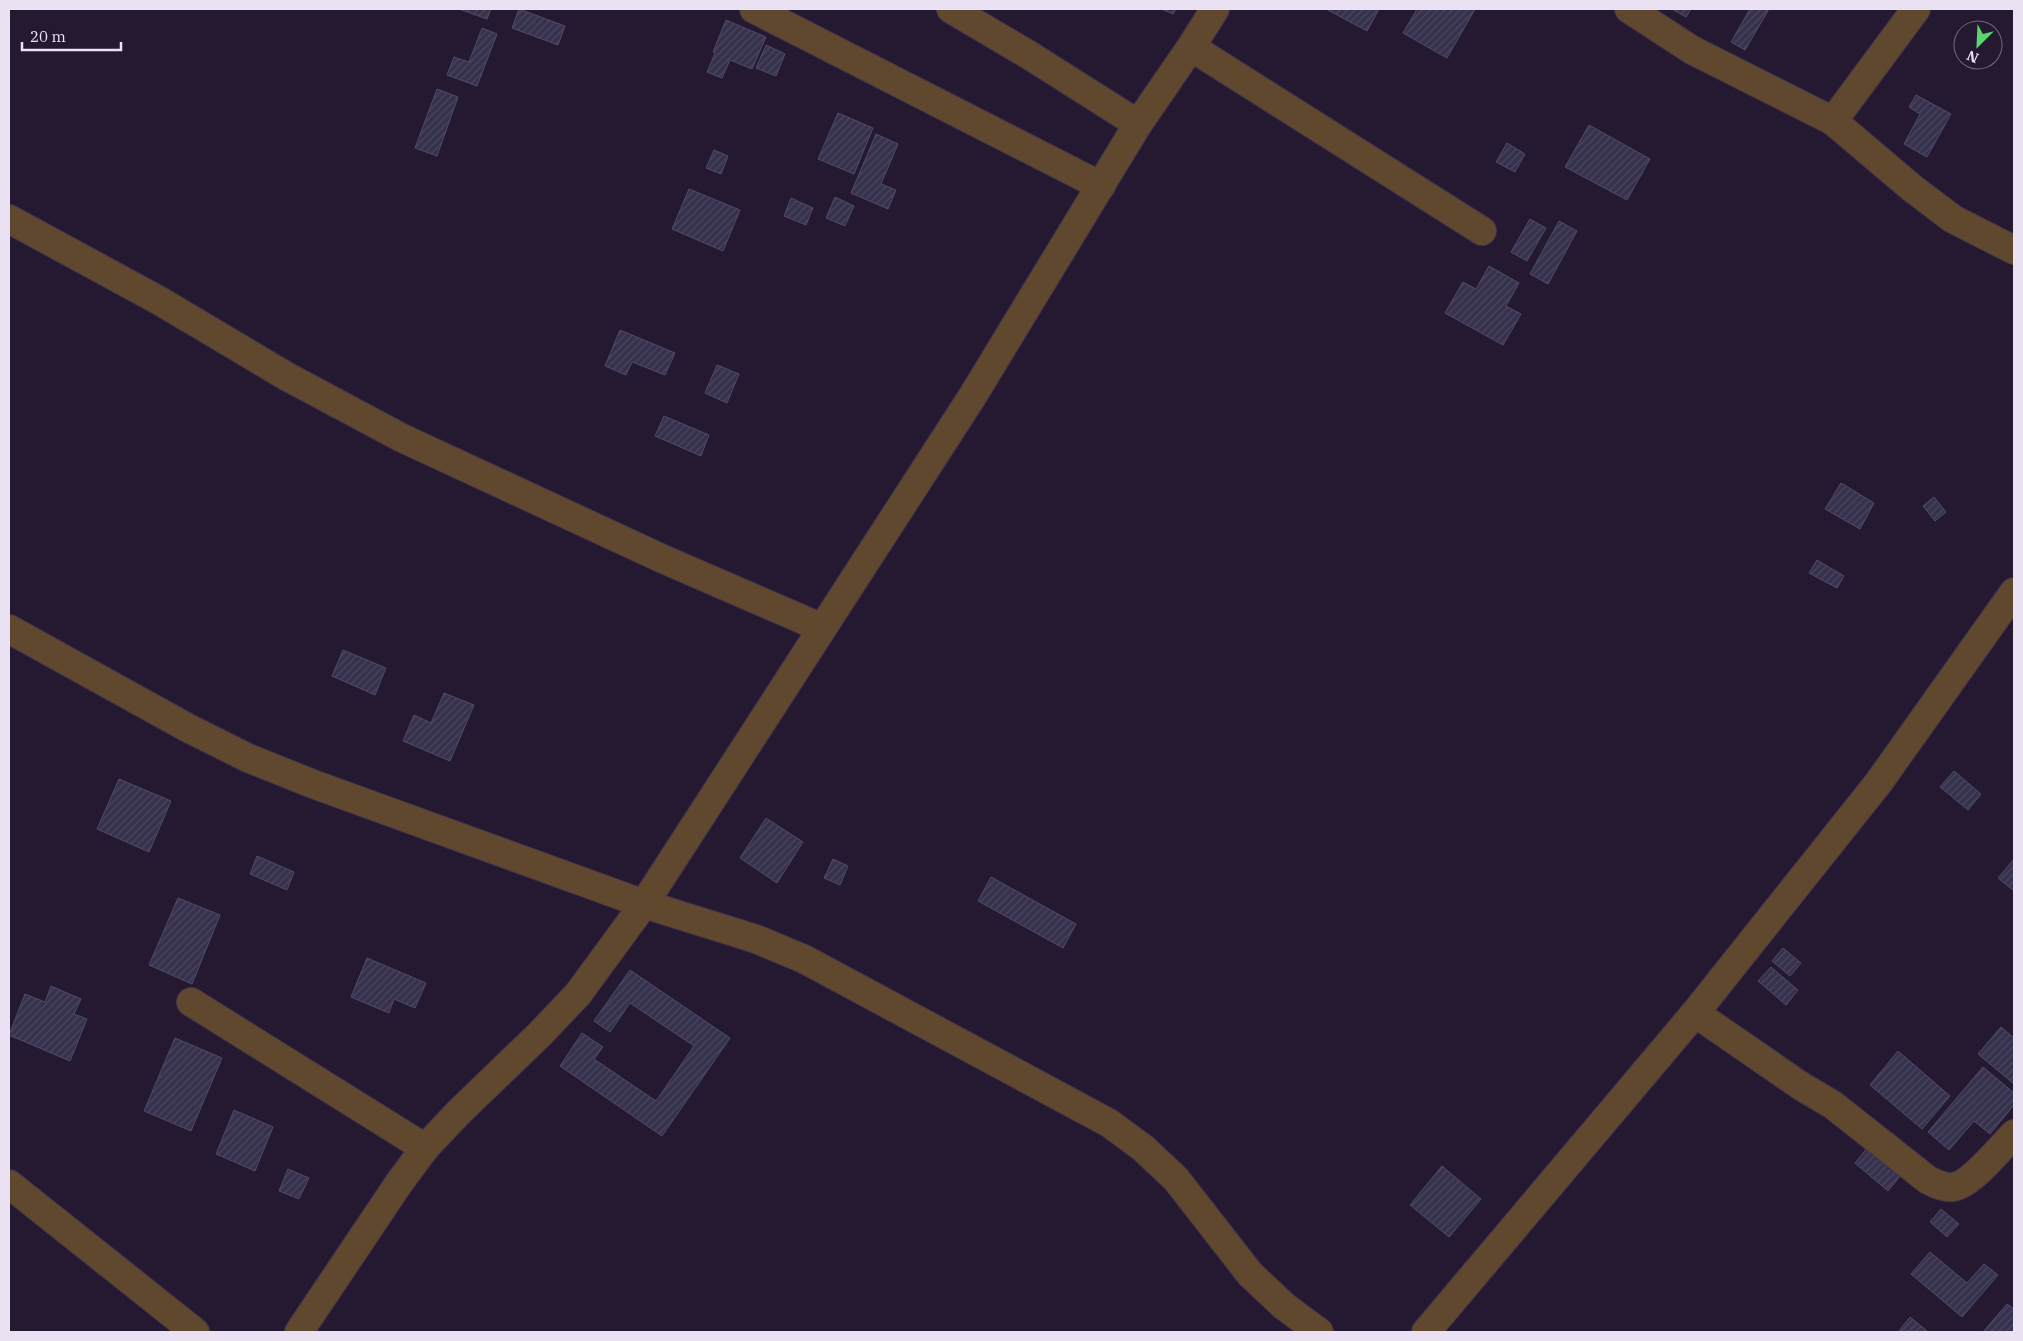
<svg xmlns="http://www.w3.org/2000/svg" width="2023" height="1341" viewBox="0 0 2023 1341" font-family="'IBM Plex Serif',serif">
  <defs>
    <pattern id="building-hatch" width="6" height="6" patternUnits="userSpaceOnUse" patternTransform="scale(1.25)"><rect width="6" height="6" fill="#36324e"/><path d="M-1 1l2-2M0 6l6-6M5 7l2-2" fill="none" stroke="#4a465f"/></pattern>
  </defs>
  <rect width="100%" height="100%" fill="#251831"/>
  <g fill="url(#building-hatch)" stroke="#4f4b69">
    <path d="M459,9H491L487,19Z"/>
    <path d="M519,9L565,26L558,45L512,28Z"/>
    <path d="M1161,9H1176L1173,14Z"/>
    <path d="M1326,9H1379L1367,31Z"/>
    <path d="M1417,9H1475L1447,58L1403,33Z"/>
    <path d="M1672,9H1691L1686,17Z"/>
    <path d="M1750,9H1769L1745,50L1731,42Z"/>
    <path d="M726,20L766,37L752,69L730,60L722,78L707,72L715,53L713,52Z"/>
    <path d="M482,28L497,34L477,86L447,75L454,57L469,62Z"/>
    <path d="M766,45L785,54L776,76L756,68Z"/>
    <path d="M437,89L458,97L437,156L415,148Z"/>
    <path d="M1916,95L1951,114L1927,157L1904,144L1920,114L1909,107Z"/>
    <path d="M838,113L873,128L854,174L818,159Z"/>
    <path d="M1589,125L1650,159L1627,200L1565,167Z"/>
    <path d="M876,134L898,144L881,184L896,190L888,209L851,193Z"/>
    <path d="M1507,143L1525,154L1515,172L1496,162Z"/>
    <path d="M714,150L728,156L721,174L706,168Z"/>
    <path d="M689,189L740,210L723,251L672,229Z"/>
    <path d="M835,197L854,206L845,226L826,218Z"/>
    <path d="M791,198L813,208L806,225L784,216Z"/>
    <path d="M1530,219L1546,228L1527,261L1511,252Z"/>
    <path d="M1559,221L1577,231L1548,284L1530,274Z"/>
    <path d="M1489,266L1519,283L1506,306L1521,314L1503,345L1445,313L1463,282L1476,289Z"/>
    <path d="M620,330L675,353L665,375L632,362L626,375L605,366Z"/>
    <path d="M717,365L739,374L727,403L705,393Z"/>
    <path d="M664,416L709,435L701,456L655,436Z"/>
    <path d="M1841,483L1874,503L1860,529L1825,509Z"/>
    <path d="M1934,497L1946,512L1935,521L1923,506Z"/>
    <path d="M1817,560L1844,576L1837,588L1809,573Z"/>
    <path d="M343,650L386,668L375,695L332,676Z"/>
    <path d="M444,693L474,705L450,761L403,741L414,715L431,723Z"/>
    <path d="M1954,771L1981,794L1968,810L1940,787Z"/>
    <path d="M119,779L171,801L149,852L97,829Z"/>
    <path d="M766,818L803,842L777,883L740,858Z"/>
    <path d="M257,856L294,872L287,890L250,874Z"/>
    <path d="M833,859L848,866L840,885L824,878Z"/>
    <path d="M2014,859V891L1998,878Z"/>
    <path d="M991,877L1076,924L1063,948L978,901Z"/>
    <path d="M178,898L220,915L192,984L149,965Z"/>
    <path d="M1783,948L1801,963L1790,976L1772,961Z"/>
    <path d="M367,958L426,983L415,1008L394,999L389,1013L351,997Z"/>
    <path d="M1771,967L1798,990L1786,1005L1758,981Z"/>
    <path d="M630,970L730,1038L662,1136L560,1066L582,1033L603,1047L594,1059L656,1101L694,1046L630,1003L610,1032L594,1021Z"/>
    <path d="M51,986L81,999L74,1014L87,1019L70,1061L9,1035L25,994L45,1002Z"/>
    <path d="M2001,1027L2014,1038V1084L1978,1054Z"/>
    <path d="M175,1038L222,1058L191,1131L144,1111Z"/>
    <path d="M1898,1051L1950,1096L1922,1129L1870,1085Z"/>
    <path d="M1983,1067L2014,1093V1105L1990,1134L1974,1121L1949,1150L1928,1132Z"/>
    <path d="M234,1110L273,1127L255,1171L216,1154Z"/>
    <path d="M1868,1147L1901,1175L1888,1191L1855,1163Z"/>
    <path d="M1442,1166L1481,1199L1449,1237L1410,1205Z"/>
    <path d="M288,1169L309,1178L299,1199L279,1191Z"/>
    <path d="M1941,1209L1959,1224L1947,1237L1930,1222Z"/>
    <path d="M1930,1252L1967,1283L1984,1264L1998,1275L1962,1317L1911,1274Z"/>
    <path d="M2007,1304L2014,1309V1332H1983Z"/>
    <path d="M1910,1317L1927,1331L1926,1332H1898Z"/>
  </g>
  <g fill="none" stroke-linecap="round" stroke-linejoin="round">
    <g stroke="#41344c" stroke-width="30">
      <g id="minor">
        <path d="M754,9L1101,186"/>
        <path d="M951,9L1029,55L1138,124"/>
        <path d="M1629,9L1692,50L1833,121L1912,188L1953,219L2014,250"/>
        <path d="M1191,47L1482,231"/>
        <path d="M1833,121L1916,9"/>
        <path d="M9,219L160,301L286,376L402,438L663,559L822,628"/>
        <path d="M9,629L188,728L248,758L313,784L644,904L756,939L804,959L1109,1123L1143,1148L1176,1179L1250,1274L1284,1306L1319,1332"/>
        <path d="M191,1002L425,1148"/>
        <path d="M1695,1013L1801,1086L1833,1105L1928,1180C1936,1184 1944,1188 1953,1187C1971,1185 2001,1147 2014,1134"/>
        <path d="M9,1184L195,1332"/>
        <path d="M299,1332L399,1183L425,1148L459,1112L540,1034L578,994L644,904L972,397L1138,124L1191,47L1215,9"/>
        <path d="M1426,1332L1695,1013L1879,782L2014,592"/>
      </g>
    </g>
    <use href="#minor" stroke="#5f482e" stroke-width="28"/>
  </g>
  <rect width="2023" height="1341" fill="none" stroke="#eae2f3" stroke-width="20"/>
  <g transform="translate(1978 45) rotate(204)"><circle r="24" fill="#251831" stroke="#74697f"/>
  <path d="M0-4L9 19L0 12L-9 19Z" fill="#5bd56e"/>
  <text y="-8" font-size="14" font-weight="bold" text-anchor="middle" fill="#eae2f3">N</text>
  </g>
  <path d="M22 42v8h99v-8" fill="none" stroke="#eae2f3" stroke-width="2.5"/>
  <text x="30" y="42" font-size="15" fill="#eae2f3" stroke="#251831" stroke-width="4" paint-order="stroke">20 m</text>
</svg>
